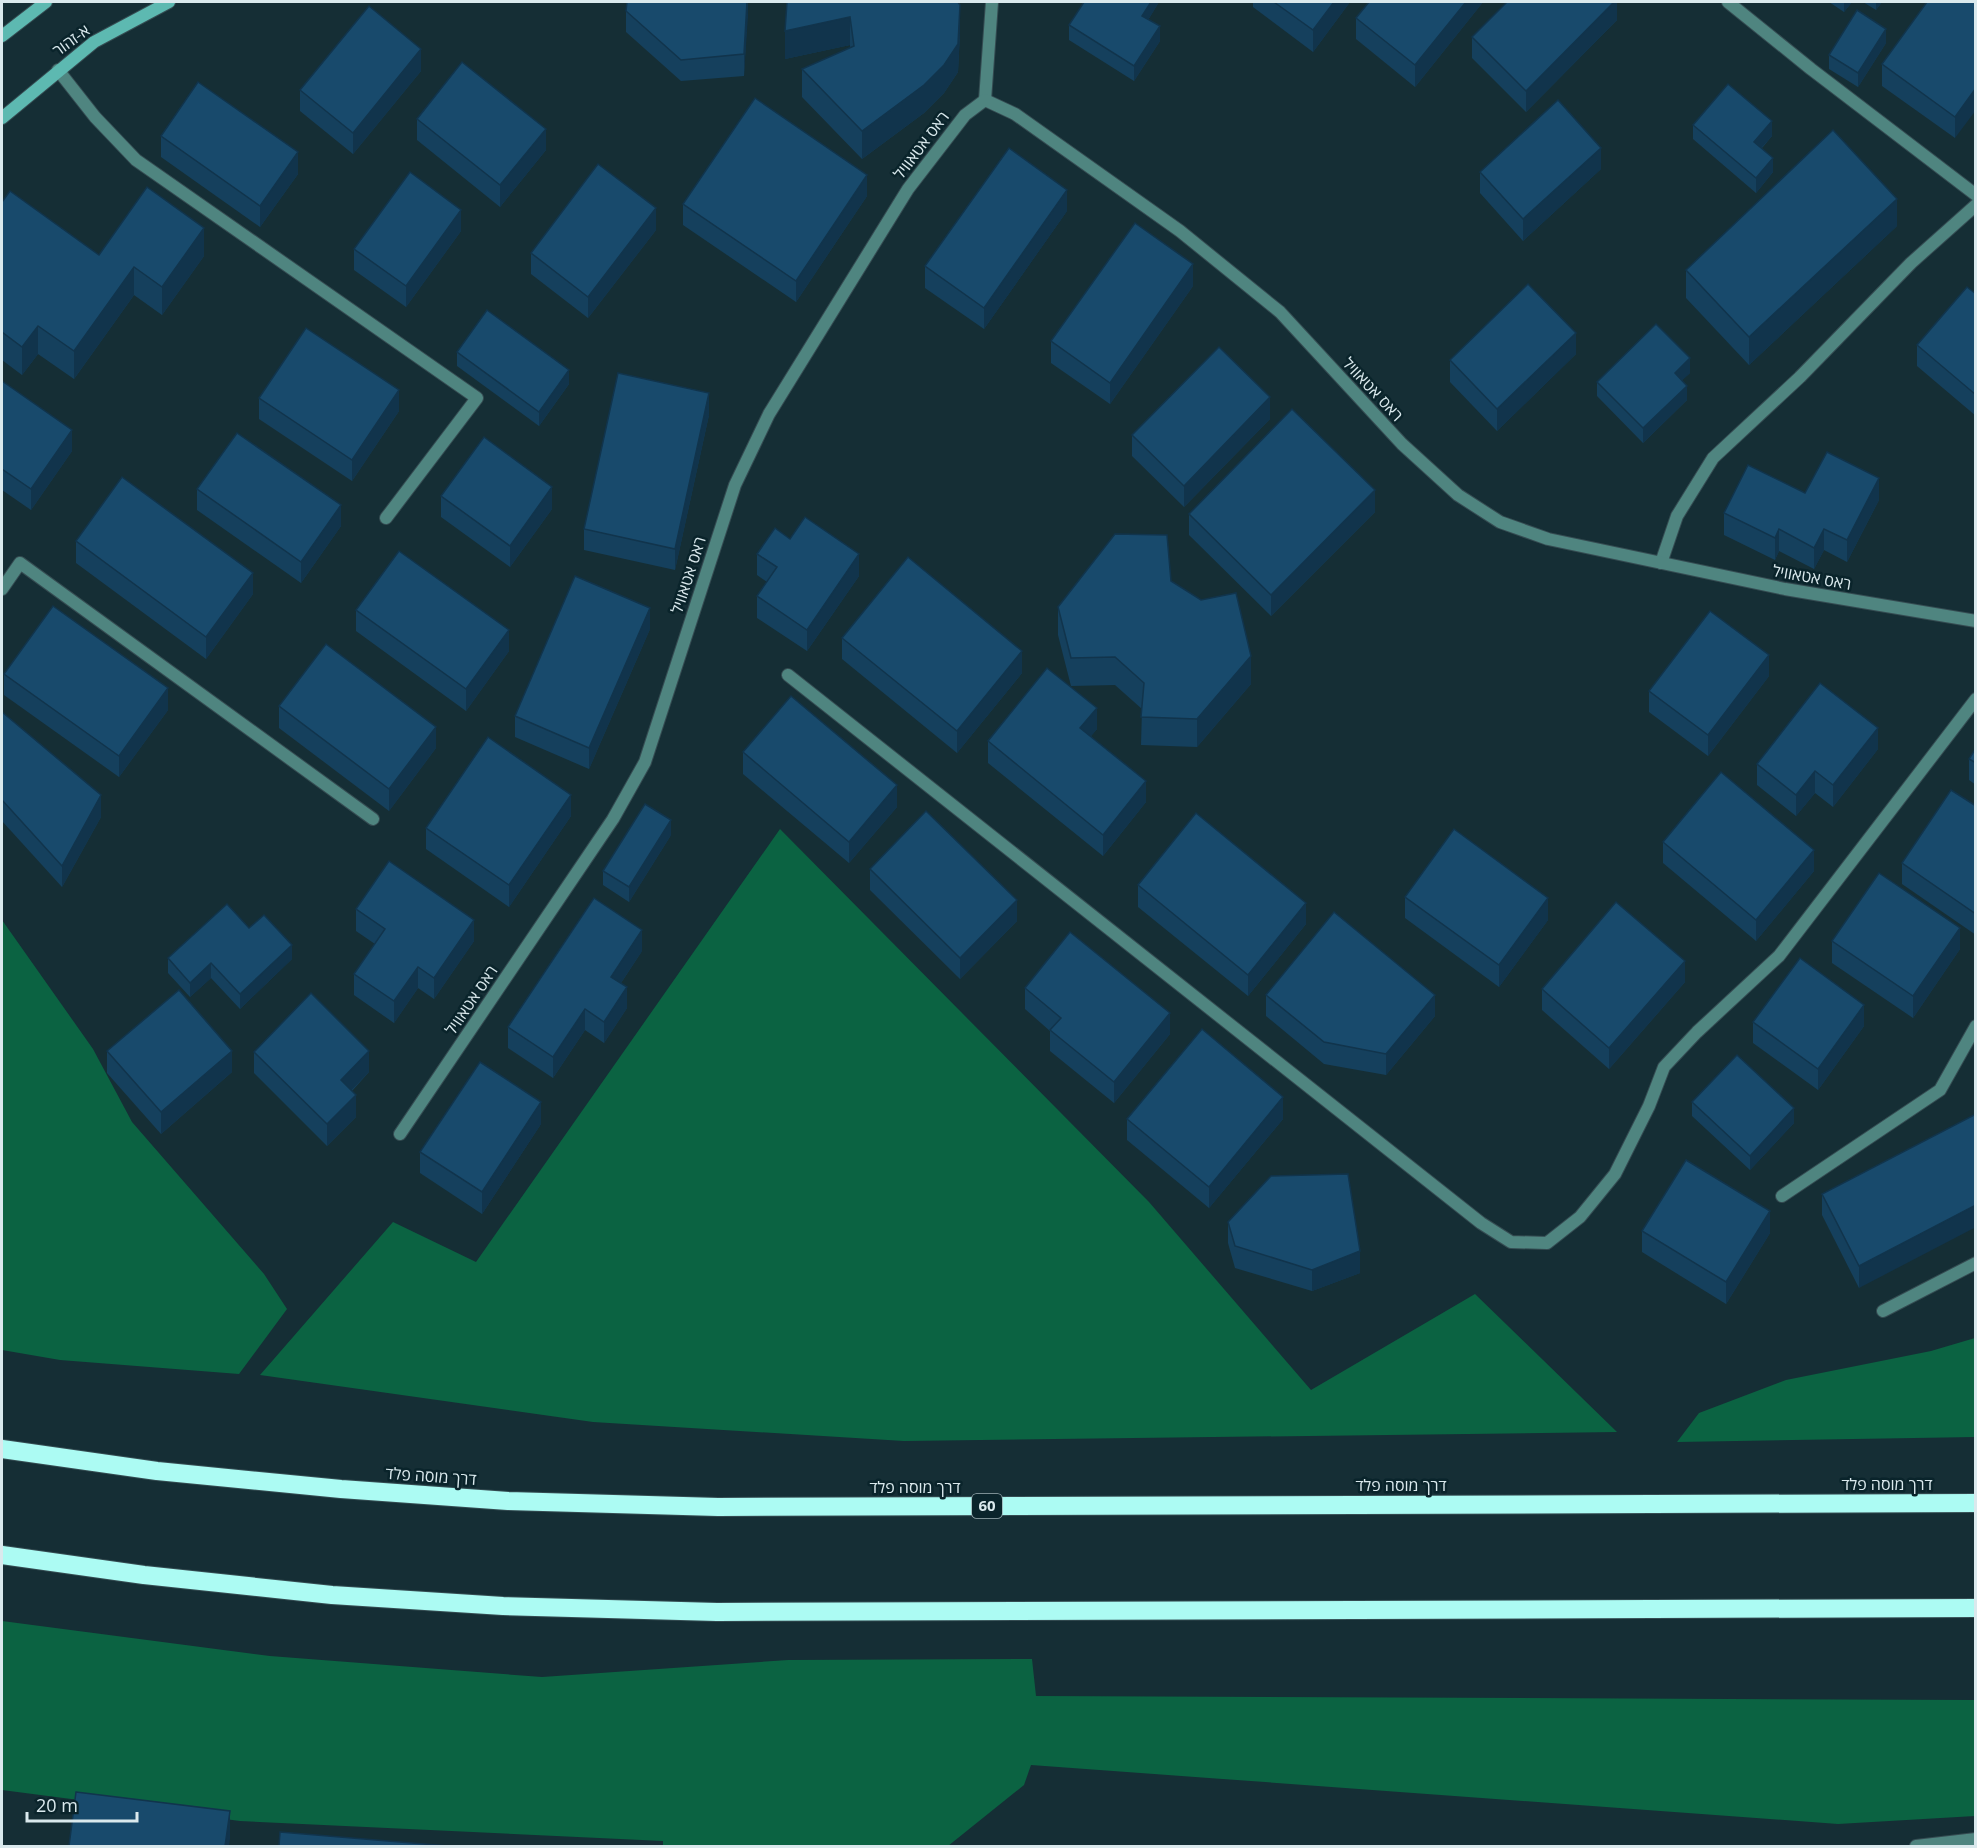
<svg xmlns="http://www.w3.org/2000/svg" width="1977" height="1848" viewBox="0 0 1977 1848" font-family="'Open Sans','Noto Sans Hebrew',sans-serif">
  <rect width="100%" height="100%" fill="#152e35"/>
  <g fill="#0b6342">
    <path d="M780,829L1149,1202L1311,1390L1475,1294L1617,1432L904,1441L593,1422L260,1375L393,1222L476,1262Z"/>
    <path d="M2,920L93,1049L132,1122L264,1274L287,1309L239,1374L60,1360L2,1350Z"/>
    <path d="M1975,1338V1437L1677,1442L1699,1413L1786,1380L1931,1351Z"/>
    <path d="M2,1621L270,1656L542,1677L788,1660L1032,1659L1036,1696L1976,1700L1975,1816L1838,1824L1031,1765L1024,1785L948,1846H663V1841L240,1821L2,1790Z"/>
  </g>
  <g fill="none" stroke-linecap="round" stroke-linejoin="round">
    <g stroke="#354c52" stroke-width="14">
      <g id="street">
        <path d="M1728,2L1811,69L1976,195"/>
        <path d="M58,70L95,117L136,160L477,398L386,518"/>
        <path d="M985,100L992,2"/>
        <path d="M1661,563L1677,516L1713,458L1800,377L1911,263L1976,205"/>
        <path d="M2,589L20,563L373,819"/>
        <path d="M788,675L1481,1223L1511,1242L1547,1243L1580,1217L1615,1174L1649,1106L1664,1067L1697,1032L1779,956L1976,699"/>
        <path d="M400,1134L613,819L645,762L735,485L769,414L908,189L965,115L985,100L1015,114L1180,231L1280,312L1402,444L1458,495L1500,522L1548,539L1785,589L1976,621"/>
        <path d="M1782,1196L1940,1090L1976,1026"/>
        <path d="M1883,1311L1976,1263"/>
        <path d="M1916,1846L1976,1839"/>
      </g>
    </g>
    <g stroke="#354c52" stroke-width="14">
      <g id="secondary">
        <path d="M2,36L46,2"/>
        <path d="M2,118L94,42L169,2"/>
      </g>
    </g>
    <g stroke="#354c52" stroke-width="20">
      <g id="highway">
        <path d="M2,1449L157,1471L341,1489L508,1501L718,1507L1976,1503"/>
        <path d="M2,1555L144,1575L332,1595L503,1606L717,1612L1976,1608"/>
      </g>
    </g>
    <use href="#street" stroke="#4f8580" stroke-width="12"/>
    <use href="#secondary" stroke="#5db9b1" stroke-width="12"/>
    <use href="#highway" stroke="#acfbf3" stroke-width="18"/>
  </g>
  <g fill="#15405d">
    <path d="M748,2L744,76L681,81L626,32V11Z"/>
    <path d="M787,2L960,33L958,72L944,93L924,113L862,159L802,97V69L850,48V45L785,59Z"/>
    <path d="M1159,2L1148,20L1160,41L1134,81L1069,40V25Z"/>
    <path d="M1253,2H1350L1313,52L1253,7Z"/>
    <path d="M1369,2H1483L1415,87L1356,39V18Z"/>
    <path d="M1617,2V20L1526,112L1472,58V37Z"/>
    <path d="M1829,2H1852L1844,12Z"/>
    <path d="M1863,2H1882L1876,10Z"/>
    <path d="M1976,2L1955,138L1882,86V64Z"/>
    <path d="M1886,43L1858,87L1829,69V55Z"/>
    <path d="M421,71L353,154L300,111V90Z"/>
    <path d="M417,119L546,150L500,207L417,140Z"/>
    <path d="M1693,125L1772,136L1762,148L1773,172L1756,193L1693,139Z"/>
    <path d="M161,136L298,174L260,227L161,157Z"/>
    <path d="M1601,169L1523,241L1480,193V172Z"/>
    <path d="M867,196L796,302L683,225V204Z"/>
    <path d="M2,202L99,255L204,256L162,315L134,295L74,379L38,354L22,375L2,360Z"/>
    <path d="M1067,211L984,329L925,288V266Z"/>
    <path d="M1897,226L1749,365L1686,298V270Z"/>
    <path d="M656,230L588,318L531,274V253Z"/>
    <path d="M461,231L406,307L354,270V249Z"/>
    <path d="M1193,286L1110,404L1051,363V341Z"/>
    <path d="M1976,294V416L1917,366V345Z"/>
    <path d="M457,352L569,384L539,426L457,366Z"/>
    <path d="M1576,354L1497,431L1450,382V360Z"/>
    <path d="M1690,373L1682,380L1687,400L1643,443L1597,396V382Z"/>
    <path d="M2,381L72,451L31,510L2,490Z"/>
    <path d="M259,398L399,411L352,481L259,419Z"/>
    <path d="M709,415L675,570L584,550V529Z"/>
    <path d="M1270,419L1184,507L1132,456V435Z"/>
    <path d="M197,489L341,526L301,583L197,510Z"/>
    <path d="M1805,493L1879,500L1847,562L1824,550L1814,569L1779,551L1775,560L1724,535V513Z"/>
    <path d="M441,496L552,509L510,567L441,517Z"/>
    <path d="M1375,512L1271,616L1189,535V514Z"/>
    <path d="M790,539L859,576L807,651L757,618V596L767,582L757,575V554Z"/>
    <path d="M76,541L253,594L206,659L76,563Z"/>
    <path d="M1171,581L1251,684L1197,747L1141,745L1142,709L1115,685L1071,686L1058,635V607Z"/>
    <path d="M356,610L509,651L466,711L356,631Z"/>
    <path d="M650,629L589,769L515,737V716Z"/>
    <path d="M842,638L1022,673L957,753L842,659Z"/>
    <path d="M4,674L168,710L119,777L4,695Z"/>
    <path d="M1769,676L1708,756L1649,712V691Z"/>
    <path d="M279,706L436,748L389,811L279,728Z"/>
    <path d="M2,712L101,817L62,887L2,821Z"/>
    <path d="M1097,729L1091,736L1146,802L1103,856L988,763V741Z"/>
    <path d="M1976,748V785L1969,780V759Z"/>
    <path d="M1878,749L1833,807L1815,793L1796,816L1757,785V764Z"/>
    <path d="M743,752L897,807L849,863L743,774Z"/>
    <path d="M1976,806V935L1902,884V863Z"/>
    <path d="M571,816L509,907L426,849V828Z"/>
    <path d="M671,835L629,902L603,885V871Z"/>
    <path d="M1663,842L1814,871L1756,941L1663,863Z"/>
    <path d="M870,869L1017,921L960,979L870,890Z"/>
    <path d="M1138,885L1306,924L1248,996L1138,907Z"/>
    <path d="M1405,897L1548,920L1499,987L1405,918Z"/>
    <path d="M356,909L474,941L434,999L418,988L394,1023L354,995V974L375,944L356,931Z"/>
    <path d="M249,928L292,959L240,1009L211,978L190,997L168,973V958Z"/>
    <path d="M1832,941L1960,949L1913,1018L1832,963Z"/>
    <path d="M642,951L621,983L627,1008L604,1043L585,1030L553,1078L508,1048V1027Z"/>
    <path d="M1685,982L1609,1069L1542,1010V989Z"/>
    <path d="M1025,988L1170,1034L1114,1103L1050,1051V1031L1025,1009Z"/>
    <path d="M1266,995L1435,1016L1386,1075L1324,1064L1266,1016Z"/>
    <path d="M1753,1022L1864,1026L1818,1090L1753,1043Z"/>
    <path d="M107,1051L232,1072L161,1134L107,1073Z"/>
    <path d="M254,1052L369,1072L352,1091L356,1117L327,1146L254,1073Z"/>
    <path d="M1692,1102L1794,1123L1750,1170L1692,1116Z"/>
    <path d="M1976,1114L1859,1288L1822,1215V1194Z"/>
    <path d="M1127,1119H1283L1209,1208L1127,1140Z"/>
    <path d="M541,1124L482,1214L420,1173V1152Z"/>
    <path d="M1228,1222L1360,1273L1312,1291L1235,1268L1228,1243Z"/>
    <path d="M1642,1231L1770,1233L1726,1304L1642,1252Z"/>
  </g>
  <g fill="#11344c">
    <path d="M747,2L748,15L744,76V54Z"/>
    <path d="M1151,2H1159L1142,30V16Z"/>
    <path d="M1334,2H1350L1313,52V30Z"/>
    <path d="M1466,2H1483L1415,87V65Z"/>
    <path d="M1614,2H1617V20L1526,112V91Z"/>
    <path d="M1844,2H1852L1844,12Z"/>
    <path d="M1876,2H1882L1876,10Z"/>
    <path d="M960,5V33L958,72L944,93L924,113L862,159V131Z"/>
    <path d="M850,17V45L785,59V31Z"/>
    <path d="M1160,26V41L1134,81V66Z"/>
    <path d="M1886,29V43L1858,87V73Z"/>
    <path d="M421,49V71L353,154V133Z"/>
    <path d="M1976,88V110L1955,138V117Z"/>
    <path d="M1772,121V136L1754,156V142Z"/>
    <path d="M546,129V150L500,207V185Z"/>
    <path d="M1601,148V169L1523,241V219Z"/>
    <path d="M298,152V174L260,227V206Z"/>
    <path d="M1773,158V172L1756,193V178Z"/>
    <path d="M867,175V196L796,302V281Z"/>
    <path d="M1067,190V211L984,329V308Z"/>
    <path d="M1897,199V226L1749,365V337Z"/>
    <path d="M656,208V230L588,318V297Z"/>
    <path d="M461,210V231L406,307V286Z"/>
    <path d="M204,228V256L162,315V287Z"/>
    <path d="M1193,264V286L1110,404V383Z"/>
    <path d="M134,267V295L74,379V351Z"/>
    <path d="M38,326V354L22,375V347Z"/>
    <path d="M1576,333V354L1497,431V409Z"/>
    <path d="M1690,358V373L1675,387V373Z"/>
    <path d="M569,370V384L539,426V412Z"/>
    <path d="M1687,386V400L1643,443V428Z"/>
    <path d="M399,390V411L352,481V460Z"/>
    <path d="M709,393V415L675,570V549Z"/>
    <path d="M1270,397V419L1184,507V486Z"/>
    <path d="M72,430V451L31,510V489Z"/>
    <path d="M1879,478V500L1847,562V540Z"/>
    <path d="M552,487V509L510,567V546Z"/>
    <path d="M1375,490V512L1271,616V595Z"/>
    <path d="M341,505V526L301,583V562Z"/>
    <path d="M1779,529V551L1775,560V538Z"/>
    <path d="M1824,529V550L1814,569V548Z"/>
    <path d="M859,554V576L807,651V630Z"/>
    <path d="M253,573V594L206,659V637Z"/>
    <path d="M650,608V629L589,769V748Z"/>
    <path d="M509,630V651L466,711V689Z"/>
    <path d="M1022,651V673L957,753V731Z"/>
    <path d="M1769,655V676L1708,756V735Z"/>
    <path d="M1251,656V684L1197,747V719Z"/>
    <path d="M168,688V710L119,777V756Z"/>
    <path d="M1097,708V729L1080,749V728Z"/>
    <path d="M436,727V748L389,811V789Z"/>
    <path d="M1878,728V749L1833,807V785Z"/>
    <path d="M1815,771V793L1796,816V795Z"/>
    <path d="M1146,781V802L1103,856V835Z"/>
    <path d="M897,785V807L849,863V842Z"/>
    <path d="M101,795V817L62,887V866Z"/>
    <path d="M571,795V816L509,907V885Z"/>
    <path d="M671,820V835L629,902V887Z"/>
    <path d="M1814,850V871L1756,941V920Z"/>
    <path d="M1548,898V920L1499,987V965Z"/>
    <path d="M1017,900V921L960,979V958Z"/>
    <path d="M1306,903V924L1248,996V975Z"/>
    <path d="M474,920V941L434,999V978Z"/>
    <path d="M1960,928V949L1913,1018V996Z"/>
    <path d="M642,930V951L611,998V977Z"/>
    <path d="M292,945V959L240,1009V994Z"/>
    <path d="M1685,961V982L1609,1069V1048Z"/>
    <path d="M211,963V978L190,997V983Z"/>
    <path d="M418,967V988L394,1023V1001Z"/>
    <path d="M627,987V1008L604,1043V1022Z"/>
    <path d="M1435,995V1016L1386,1075V1054Z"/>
    <path d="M1864,1005V1026L1818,1090V1069Z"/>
    <path d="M585,1009V1030L553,1078V1057Z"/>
    <path d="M1170,1013V1034L1114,1103V1082Z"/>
    <path d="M232,1051V1072L161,1134V1112Z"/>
    <path d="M369,1051V1072L341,1101V1080Z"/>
    <path d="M356,1095V1117L327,1146V1124Z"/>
    <path d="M1283,1097V1119L1209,1208V1187Z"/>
    <path d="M541,1102V1124L482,1214V1192Z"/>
    <path d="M1794,1108V1123L1750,1170V1156Z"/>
    <path d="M1976,1205V1227L1859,1288V1266Z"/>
    <path d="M1770,1211V1233L1726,1304V1282Z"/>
    <path d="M1360,1251V1273L1312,1291V1270Z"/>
    <path d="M230,1811V1839L229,1846H225Z"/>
  </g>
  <g fill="#184a6c" stroke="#11344c" stroke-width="1.5">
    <path d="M627,2H747L744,54L681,60L626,11Z"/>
    <path d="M787,2H958L960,5L958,44L944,65L924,85L862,131L802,69L854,46L850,17L785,31Z"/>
    <path d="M1084,2H1151L1142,16L1160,26L1134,66L1069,25Z"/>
    <path d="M1274,2H1334L1313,30Z"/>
    <path d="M1369,2H1466L1415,65L1356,18Z"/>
    <path d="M1507,2H1614L1526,91L1472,37Z"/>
    <path d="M1927,2H1976V88L1955,117L1882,64Z"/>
    <path d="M369,6L421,49L353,133L300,90Z"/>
    <path d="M1857,10L1886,29L1858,73L1829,55Z"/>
    <path d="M462,62L546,129L500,185L417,119Z"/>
    <path d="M198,82L298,152L260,206L161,136Z"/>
    <path d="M1728,84L1772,121L1754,142L1773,158L1756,178L1693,125Z"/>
    <path d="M755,98L867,175L796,281L683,204Z"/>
    <path d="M1558,100L1601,148L1523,219L1480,172Z"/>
    <path d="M1833,130L1897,199L1749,337L1686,270Z"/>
    <path d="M1009,148L1067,190L984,308L925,266Z"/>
    <path d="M598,164L656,208L588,297L531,253Z"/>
    <path d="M410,172L461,210L406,286L354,249Z"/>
    <path d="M147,187L204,228L162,287L134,267L74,351L38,326L22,347L2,332V202L10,191L99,255Z"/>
    <path d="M1135,223L1193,264L1110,383L1051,341Z"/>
    <path d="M1528,284L1576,333L1497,409L1450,360Z"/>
    <path d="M1967,287L1976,294V395L1917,345Z"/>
    <path d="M487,310L569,370L539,412L457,352Z"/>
    <path d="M1656,324L1690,358L1675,373L1687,386L1643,428L1597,382Z"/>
    <path d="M306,328L399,390L352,460L259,398Z"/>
    <path d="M1219,347L1270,397L1184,486L1132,435Z"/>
    <path d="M618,373L709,393L675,549L584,529Z"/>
    <path d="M2,381L72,430L31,489L2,469Z"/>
    <path d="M1292,409L1375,490L1271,595L1189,514Z"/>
    <path d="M237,433L341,505L301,562L197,489Z"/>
    <path d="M484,437L552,487L510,546L441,496Z"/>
    <path d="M1827,452L1879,478L1847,540L1824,529L1814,548L1779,529L1775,538L1724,513L1748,465L1805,493Z"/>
    <path d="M122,477L253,573L206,637L76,541Z"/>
    <path d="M805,517L859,554L807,630L757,596L777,567L757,554L775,528L790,539Z"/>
    <path d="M1115,534L1167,535L1171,581L1201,600L1236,593L1251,656L1197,719L1141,717L1144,683L1115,657L1071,658L1058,607Z"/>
    <path d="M399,551L509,630L466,689L356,610Z"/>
    <path d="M908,557L1022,651L957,731L842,638Z"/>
    <path d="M575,576L650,608L589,748L515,716Z"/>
    <path d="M53,606L168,688L119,756L4,674Z"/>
    <path d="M1710,611L1769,655L1708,735L1649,691Z"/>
    <path d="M326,644L436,727L389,789L279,706Z"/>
    <path d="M1047,668L1097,708L1080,728L1146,781L1103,835L988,741Z"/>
    <path d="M1820,683L1878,728L1833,785L1815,771L1796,795L1757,764Z"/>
    <path d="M791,696L897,785L849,842L743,752Z"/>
    <path d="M2,712L101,795L62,866L2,800Z"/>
    <path d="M488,737L571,795L509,885L426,828Z"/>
    <path d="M1976,748V763L1969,759Z"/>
    <path d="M1721,772L1814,850L1756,920L1663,842Z"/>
    <path d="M1951,790L1976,806V914L1902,863Z"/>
    <path d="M645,804L671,820L629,887L603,871Z"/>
    <path d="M926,811L1017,900L960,958L870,869Z"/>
    <path d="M1196,813L1306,903L1248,975L1138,885Z"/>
    <path d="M1454,829L1548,898L1499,965L1405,897Z"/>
    <path d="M389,861L474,920L434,978L418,967L394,1001L354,974L385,929L356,909Z"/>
    <path d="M1879,873L1960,928L1913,996L1832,941Z"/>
    <path d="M594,898L642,930L611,977L627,987L604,1022L585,1009L553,1057L508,1027Z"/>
    <path d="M1616,902L1685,961L1609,1048L1542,989Z"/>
    <path d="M227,904L249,928L264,915L292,945L240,994L211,963L190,983L168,958Z"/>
    <path d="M1334,912L1435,995L1386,1054L1324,1042L1266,995Z"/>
    <path d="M1070,932L1170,1013L1114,1082L1050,1030L1061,1018L1025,988Z"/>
    <path d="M1800,958L1864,1005L1818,1069L1753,1022Z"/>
    <path d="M179,990L232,1051L161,1112L107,1051Z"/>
    <path d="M311,993L369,1051L341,1080L356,1095L327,1124L254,1052Z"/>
    <path d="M1202,1029L1283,1097L1209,1187L1127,1119Z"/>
    <path d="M1737,1055L1794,1108L1750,1156L1692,1102Z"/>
    <path d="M480,1062L541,1102L482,1192L420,1152Z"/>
    <path d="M1976,1114V1205L1859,1266L1822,1194Z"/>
    <path d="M1686,1160L1770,1211L1726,1282L1642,1231Z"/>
    <path d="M1348,1174L1360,1251L1312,1270L1235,1246L1228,1222L1271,1176Z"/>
    <path d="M76,1792L230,1811L225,1846H69Z"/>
    <path d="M280,1832L448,1846H279Z"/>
  </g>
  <g text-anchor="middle" stroke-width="5" stroke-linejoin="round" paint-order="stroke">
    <rect fill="#0a242b" stroke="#9caeb3" stroke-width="1.5" x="972" y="1494" width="30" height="24" rx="4.5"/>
    <g font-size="15" font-weight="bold" fill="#dae9ed">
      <text x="987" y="1511">60</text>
    </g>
    <g font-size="16" fill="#dae9ed" stroke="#0a242b">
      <text transform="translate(71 40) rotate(-36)" y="6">א-זהור</text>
      <text transform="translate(921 145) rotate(-53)" y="6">ראס אטאוויל</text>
      <text transform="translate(1373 389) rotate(47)" y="6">ראס אטאוויל</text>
      <text transform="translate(688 575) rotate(-72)" y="6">ראס אטאוויל</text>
      <text transform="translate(1812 577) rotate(10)" y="6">ראס אטאוויל</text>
      <text transform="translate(471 1000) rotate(-56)" y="6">ראס אטאוויל</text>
      <text transform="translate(431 1476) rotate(4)" y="6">דרך מוסה פלד</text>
      <text x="1887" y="1490">דרך מוסה פלד</text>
      <text x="1401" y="1491">דרך מוסה פלד</text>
      <text x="915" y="1493">דרך מוסה פלד</text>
    </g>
  </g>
  <rect width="1977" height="1848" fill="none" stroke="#dae9ed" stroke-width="6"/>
  <path d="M27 1812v9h110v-9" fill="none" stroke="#dae9ed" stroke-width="3"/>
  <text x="36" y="1812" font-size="18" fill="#dae9ed" stroke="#0a242b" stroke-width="4.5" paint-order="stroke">20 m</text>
</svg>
